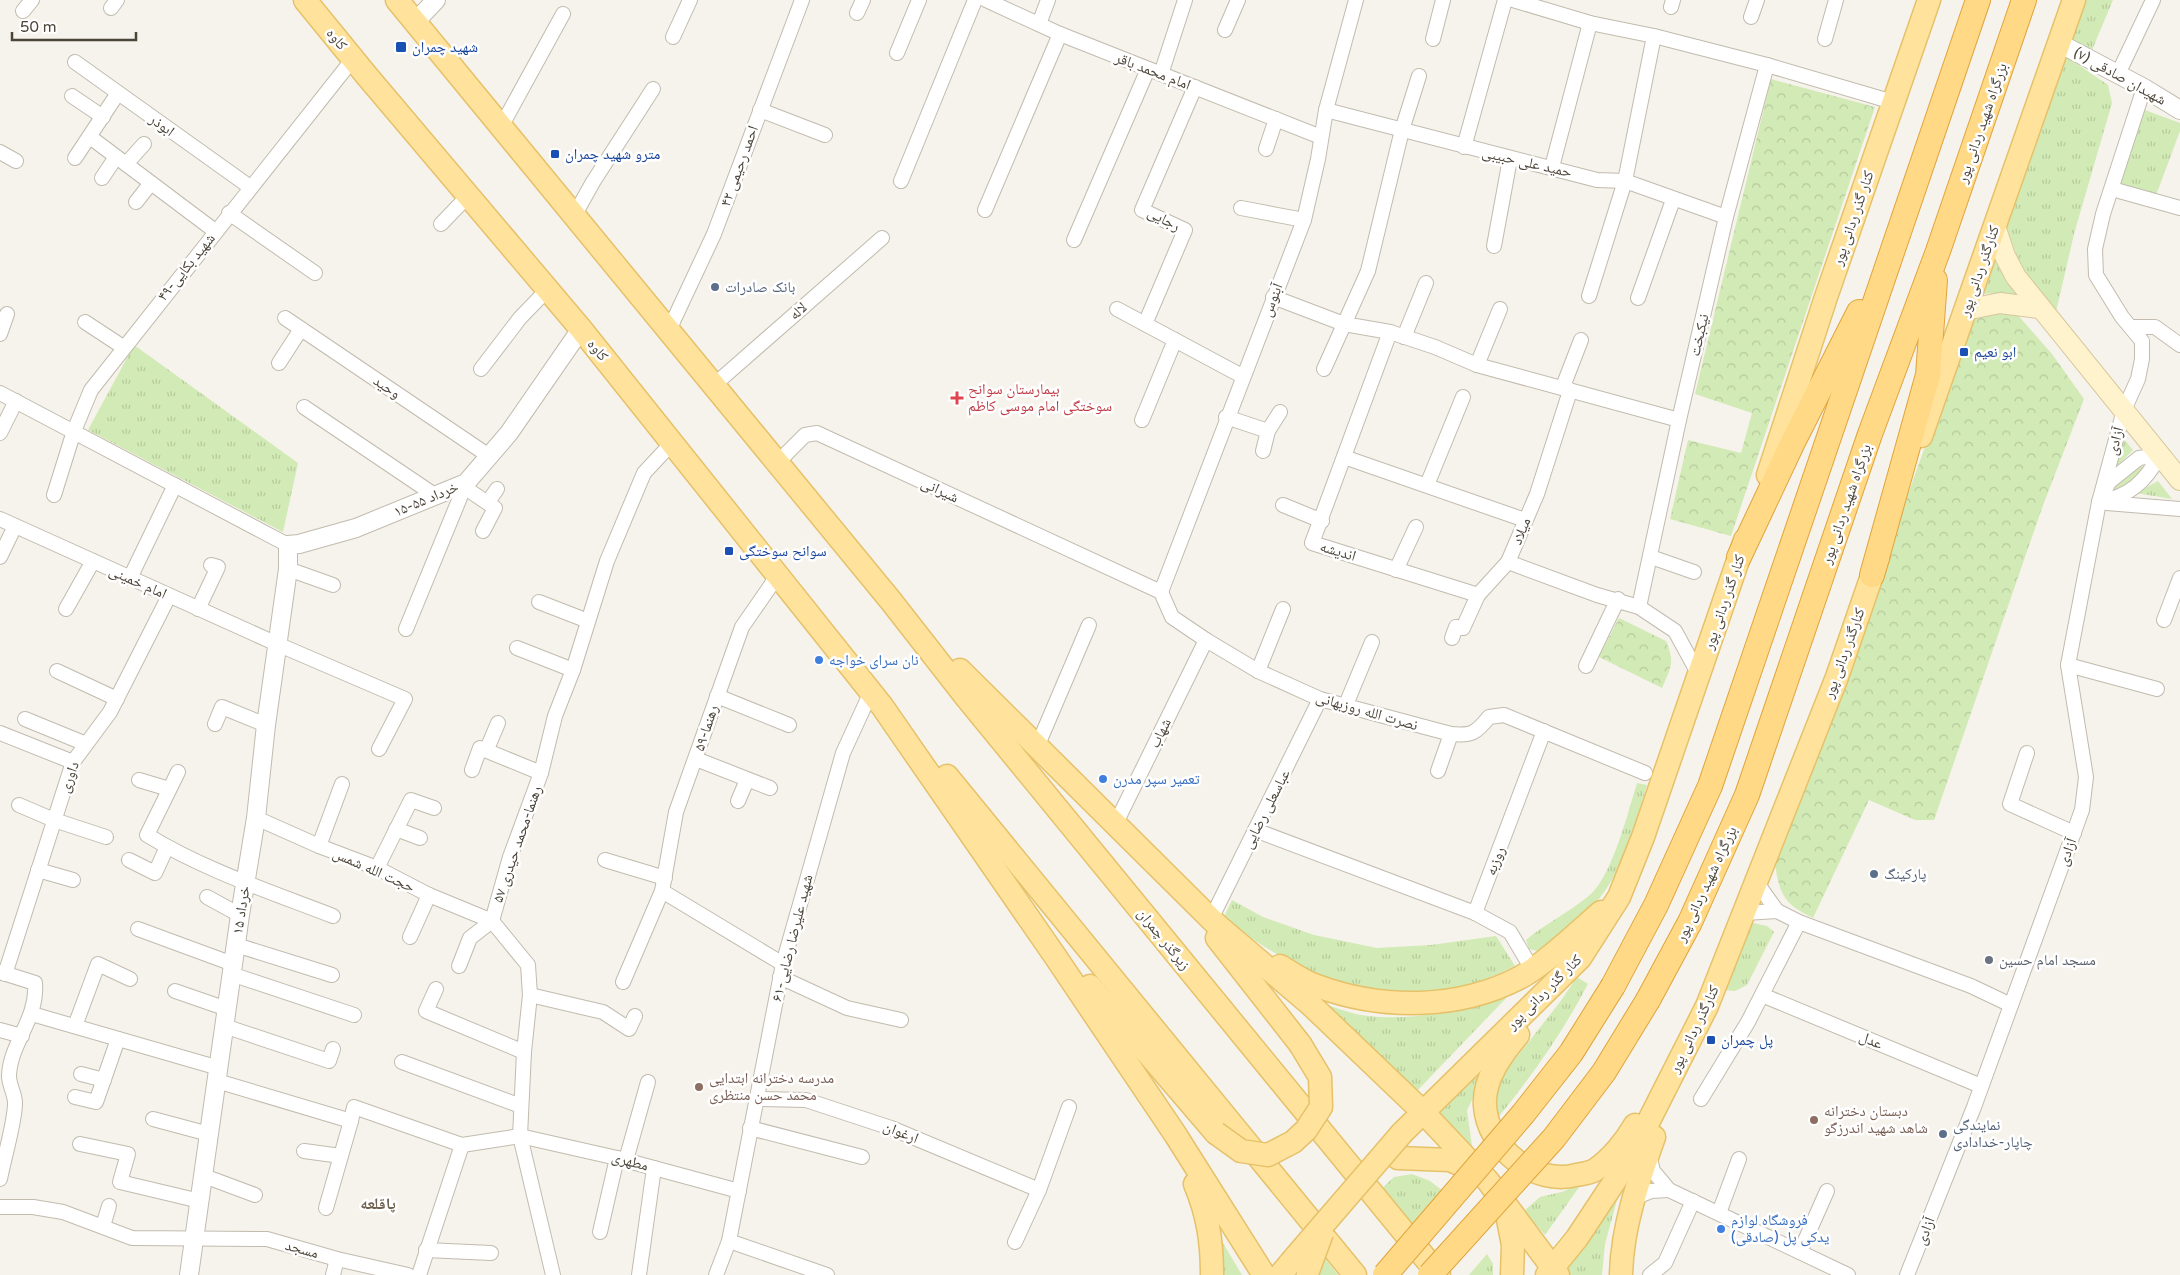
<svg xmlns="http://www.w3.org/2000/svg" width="2180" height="1275" viewBox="0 0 2180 1275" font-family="'Varela Round','Noto Naskh Arabic',sans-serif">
  <defs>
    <pattern id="grass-tufts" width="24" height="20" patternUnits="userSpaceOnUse" patternTransform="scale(1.25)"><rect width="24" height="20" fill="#d2eab5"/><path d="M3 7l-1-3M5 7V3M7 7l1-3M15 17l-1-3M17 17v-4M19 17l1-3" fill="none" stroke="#b6ca9c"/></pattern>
    <pattern id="forest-crowns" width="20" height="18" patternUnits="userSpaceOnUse" patternTransform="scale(1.25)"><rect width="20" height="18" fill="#d2eab5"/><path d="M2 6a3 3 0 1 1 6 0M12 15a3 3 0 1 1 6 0" fill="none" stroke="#b6ca9c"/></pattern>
  </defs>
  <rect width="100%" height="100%" fill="#f6f3ec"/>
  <g fill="url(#grass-tufts)">
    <path d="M2083,0H2113L2092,50L2069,38Z"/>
    <path d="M2064,55L2108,85L2112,103L2074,234L2056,312L2030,281L2016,254L2005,223Z"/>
    <path d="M2145,110L2180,123V131L2155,198L2111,180L2118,147L2129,116Z"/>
    <path d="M1995,245L2028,303C2010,295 1997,291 1977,295Z"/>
    <path d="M134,345L298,463L283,532L88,430Z"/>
    <path d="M2119,433L2133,450L2108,475Z"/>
    <path d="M2138,465L2144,467C2140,478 2121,493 2109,493L2113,484Z"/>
    <path d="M2158,481L2172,499L2136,493Z"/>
    <path d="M1637,783L1647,785C1635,825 1622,875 1593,906C1577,923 1558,937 1541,952L1529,949L1526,940C1546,923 1572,911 1592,893C1613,872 1628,812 1637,783Z"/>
    <path d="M1232,900L1263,917L1314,935L1377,948L1431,945L1496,936L1515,966C1501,972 1488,979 1473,984C1463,987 1451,988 1440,990C1352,1004 1292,967 1223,919Z"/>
    <path d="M1749,922L1767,926L1774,932L1747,985L1735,991L1723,990Z"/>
    <path d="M1577,977L1588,984C1563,1032 1530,1079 1495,1121L1494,1102L1498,1081L1560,1002Z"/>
    <path d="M1512,992L1415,1093L1314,1000C1329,1005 1345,1012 1361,1015C1412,1023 1465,1009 1512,992Z"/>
    <path d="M1497,1050L1467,1110L1473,1153L1437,1117Z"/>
    <path d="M1412,1174L1430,1181L1443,1191L1413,1224L1380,1190L1394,1177Z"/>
    <path d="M1582,1183L1545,1235L1524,1211L1540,1197L1562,1192Z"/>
    <path d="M1617,1200L1605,1244L1602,1275H1568L1565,1271Z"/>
    <path d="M1217,1233L1242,1275H1220Z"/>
    <path d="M1487,1254L1493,1264V1275H1469Z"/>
    <path d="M1324,1257L1338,1275H1317Z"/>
  </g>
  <g fill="url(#forest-crowns)">
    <path d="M1771,79L1875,107L1731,536L1670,519L1688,440L1741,453L1752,413L1695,394Z"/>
    <path d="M1992,311L2016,313L2052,354L2084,399L2042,508L1934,820H1915L1869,800L1813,918C1784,904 1780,895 1775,865L1960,349L1973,320Z"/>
    <path d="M1619,618L1666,641C1675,662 1671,668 1662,688L1599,657Z"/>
  </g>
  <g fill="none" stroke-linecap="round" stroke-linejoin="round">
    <g stroke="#c2bbae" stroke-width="16">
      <g id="minor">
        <path d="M986,0L1060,34L1321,137"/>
        <path d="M1513,0L1590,23L1654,36L1767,65L1893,102"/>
        <path d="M1671,7L1673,0"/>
        <path d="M111,8L117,0"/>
        <path d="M23,11L32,0"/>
        <path d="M857,13L863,0"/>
        <path d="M1751,17L1757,0"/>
        <path d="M1039,24L1048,0"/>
        <path d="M1225,30L1238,0"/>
        <path d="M673,37L690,0"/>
        <path d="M1433,39L1443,0"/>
        <path d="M1825,39L1836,0"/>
        <path d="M897,53L919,0"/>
        <path d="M75,62L250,187"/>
        <path d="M1161,74L1185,0"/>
        <path d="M2118,74L2153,0"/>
        <path d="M72,96L103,117"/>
        <path d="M760,110L825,135"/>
        <path d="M1326,110L1597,180L1625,181L1726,217"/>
        <path d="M501,127L563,14"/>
        <path d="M90,137L215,231"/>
        <path d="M1464,147L1505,0"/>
        <path d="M1266,149L1276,119"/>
        <path d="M0,152L16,161"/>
        <path d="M75,158L118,93"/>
        <path d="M126,164L144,144"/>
        <path d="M1552,167L1590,23"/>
        <path d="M102,178L116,157"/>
        <path d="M901,181L975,0"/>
        <path d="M2112,189L2180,208"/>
        <path d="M136,202L151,183"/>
        <path d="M1241,208L1304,220"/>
        <path d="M985,210L1060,34"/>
        <path d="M229,213L315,273"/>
        <path d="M574,216L593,182L653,89"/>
        <path d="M441,224L468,196"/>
        <path d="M1074,240L1148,69"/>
        <path d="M1494,246L1510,159"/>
        <path d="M1589,296L1625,181L1654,36"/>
        <path d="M1273,297L1344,324L1390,332L1435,347L1477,365L1679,420"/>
        <path d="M1638,298L1673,200"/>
        <path d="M1117,309L1242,376"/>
        <path d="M285,318L489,456"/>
        <path d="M85,322L123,347"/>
        <path d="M1145,324L1185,230L1142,210L1195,87"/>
        <path d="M2132,327H2155L2180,345"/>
        <path d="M669,330L714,234L802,0"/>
        <path d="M1390,332L1312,543L1478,595L1508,562"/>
        <path d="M0,334L7,314"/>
        <path d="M1404,337L1426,283"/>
        <path d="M1581,340L1564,384L1570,391L1537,494L1508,562L1597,595L1639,607L1675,631L1699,675"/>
        <path d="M279,363L301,329"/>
        <path d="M1477,365L1500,309"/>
        <path d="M481,369L520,318L548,289"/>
        <path d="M1324,369L1368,271L1402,130L1419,76"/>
        <path d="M714,385L882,238"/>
        <path d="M0,393L288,545"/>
        <path d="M304,407L436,496"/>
        <path d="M1226,417L1268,431"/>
        <path d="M1142,420L1175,340"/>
        <path d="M0,433L16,401"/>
        <path d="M1263,451L1268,431L1280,412"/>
        <path d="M2160,455C2145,482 2130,496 2099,502L2109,482L2139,458Z"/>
        <path d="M1344,457L1525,520"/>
        <path d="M777,463L805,435L817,433L1161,592L1172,617L1206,640L1258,671L1320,699L1451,734C1472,736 1476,733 1489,717L1504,715L1645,773"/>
        <path d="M1427,485L1463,397"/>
        <path d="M464,487L495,508L483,531"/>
        <path d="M54,495L74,431L91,390L353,59"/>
        <path d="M488,502L497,489"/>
        <path d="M2107,503L2180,509"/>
        <path d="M1283,505L1322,521"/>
        <path d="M0,519L277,644L405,699L379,749"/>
        <path d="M0,557L15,526"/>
        <path d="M1651,557L1694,572"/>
        <path d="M288,569L333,585"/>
        <path d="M1396,570L1416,527"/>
        <path d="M130,578L175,485"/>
        <path d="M1161,592L1304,220L1318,159L1326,110L1356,0"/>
        <path d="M539,602L588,621"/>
        <path d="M1639,607L1679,420L1726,217L1767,65"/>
        <path d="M66,609L93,561"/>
        <path d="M198,609L218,567L211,565"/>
        <path d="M2164,620L2180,578"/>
        <path d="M406,629L466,483"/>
        <path d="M1452,638L1456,627L1463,628L1478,595"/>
        <path d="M517,648L573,670"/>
        <path d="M2068,665L2157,689"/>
        <path d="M1586,666L1618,599"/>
        <path d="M57,671L117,699"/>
        <path d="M1258,671L1283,609"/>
        <path d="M717,696L789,725"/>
        <path d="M1345,707L1372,642"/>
        <path d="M25,719L86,744"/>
        <path d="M215,724L222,707L266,725"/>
        <path d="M0,733L73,762"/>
        <path d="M1037,747L1089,625"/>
        <path d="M487,749L498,723"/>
        <path d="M2027,753L2010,804L2074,833"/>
        <path d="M696,759L770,788"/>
        <path d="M472,770L480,748L541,773"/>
        <path d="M1438,771L1451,734"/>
        <path d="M178,772L147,835C204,870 271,892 333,916"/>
        <path d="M139,780L169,789"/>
        <path d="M738,801L747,780"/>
        <path d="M19,805L54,820L106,837"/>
        <path d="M256,818L319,846L377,868L429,895L492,921"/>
        <path d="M1115,825L1206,640"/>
        <path d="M396,829L420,838"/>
        <path d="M1255,830L1475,913"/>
        <path d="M319,846L342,784"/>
        <path d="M129,860L155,873L167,847"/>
        <path d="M605,860L665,878"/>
        <path d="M377,868L411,800L434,808"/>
        <path d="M38,870L73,880"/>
        <path d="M1757,883L1777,911"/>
        <path d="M662,891L783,964"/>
        <path d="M207,897L240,915"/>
        <path d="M1745,913L1777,911L1799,922L1971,986L2011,1005"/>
        <path d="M1211,919L1320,699"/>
        <path d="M138,929L233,964"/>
        <path d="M410,937L429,895"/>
        <path d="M236,945L332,975"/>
        <path d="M459,966L470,938L492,921"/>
        <path d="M1532,969L1510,932L1475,913L1544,731"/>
        <path d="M0,972L35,983C38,1019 10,1043 9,1076C9,1085 15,1094 15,1103C15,1122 4,1158 0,1179"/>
        <path d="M5,974L73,762L110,712L169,596"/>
        <path d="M231,974L354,1015"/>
        <path d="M780,977L847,1008L901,1020"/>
        <path d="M623,982L662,891L676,812L742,627L778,575"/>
        <path d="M436,989L426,1011L524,1052"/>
        <path d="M175,991L227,1009"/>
        <path d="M530,995L603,1012L629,1029L635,1016"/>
        <path d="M1762,995L1981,1086"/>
        <path d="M32,1014L219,1068"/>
        <path d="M75,1026L98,964L130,979"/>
        <path d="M224,1026L329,1061L333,1049"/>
        <path d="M0,1030L22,1036"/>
        <path d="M402,1062L521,1106"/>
        <path d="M81,1074L104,1080"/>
        <path d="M217,1081L351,1121L354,1107L462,1145L520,1136L617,1158L739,1191"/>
        <path d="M75,1097L96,1102L118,1039"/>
        <path d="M757,1099L806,1100L891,1128L1039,1190"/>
        <path d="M1701,1099L1748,1022L1799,922"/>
        <path d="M153,1119L209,1134"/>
        <path d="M750,1128L862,1157"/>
        <path d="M80,1144L128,1154L120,1182L200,1201"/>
        <path d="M304,1151L341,1156"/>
        <path d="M1649,1155L1653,1171L1669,1190L1848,1275"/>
        <path d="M626,1160L648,1082"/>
        <path d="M204,1176L255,1195"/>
        <path d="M1634,1198L1651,1191L1669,1190"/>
        <path d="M0,1207H33L63,1212L132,1238L267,1239L337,1259L408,1275"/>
        <path d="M326,1208L351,1121"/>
        <path d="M1719,1213L1739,1159"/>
        <path d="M103,1226L109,1206"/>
        <path d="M600,1232L617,1158"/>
        <path d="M729,1241L827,1275"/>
        <path d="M1015,1242L1039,1190L1069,1107"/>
        <path d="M426,1250L491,1253"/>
        <path d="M1800,1252L1827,1191"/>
        <path d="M333,1275L337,1259"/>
        <path d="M419,1275L462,1145"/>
        <path d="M553,1275L520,1136L524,1052L530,995L528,965L492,921L510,857L541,773L555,716L573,670L607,561L644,473L672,443"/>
        <path d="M639,1275L654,1168"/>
        <path d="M716,1275L729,1241L783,964L843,753L871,692"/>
        <path d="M1650,1275L1665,1263L1693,1201"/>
        <path d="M1907,1275L1974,1107L2082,810L2086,777L2068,665L2099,502L2124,410L2138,379L2142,359V341L2122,317L2096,275L2095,249L2103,214L2144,88"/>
      </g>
    </g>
    <g stroke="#c2bbae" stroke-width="20">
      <g id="tertiary">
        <path d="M415,22L436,0"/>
        <path d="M2059,43L2144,88L2180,110"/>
        <path d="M189,1275L240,915L256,818L266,725L288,569V545L299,544L356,528L466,483L509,433L581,329"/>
      </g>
    </g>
    <g stroke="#d6c79b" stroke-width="22">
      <g id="secondary">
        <path d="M1995,226L2005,256L2016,277L2180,480"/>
        <path d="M1965,310L2000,303L2039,308"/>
      </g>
    </g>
    <g stroke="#e6c16a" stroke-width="25">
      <g id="primary">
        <path d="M305,0L367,76L581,329L882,706L1055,956L1175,1134L1264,1275"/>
        <path d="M397,0L891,601L966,697L1439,1275"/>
        <path d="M1921,436L2074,0"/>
        <path d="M1768,475L1826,297L1929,0"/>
        <path d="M960,670L1218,926L1310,1004L1423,1112L1488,1181L1558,1275"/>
        <path d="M947,776L1355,1275"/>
        <path d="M1217,938L1300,1044"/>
        <path d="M1280,966C1292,973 1304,982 1317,986C1382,1010 1459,1010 1521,977C1545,964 1579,931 1601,912"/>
        <path d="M1090,986L1216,1133"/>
        <path d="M1518,1035C1502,1054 1483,1079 1485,1106C1488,1149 1535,1186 1576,1175C1582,1174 1590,1173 1595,1170C1611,1159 1626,1141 1635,1125"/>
        <path d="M1402,1133L1580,958L1619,897L1643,837L1745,540"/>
        <path d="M1398,1158L1450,1160L1475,1171"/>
        <path d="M1195,1184C1208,1215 1212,1242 1212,1275"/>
        <path d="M1506,1209L1513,1245L1512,1275"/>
        <path d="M1280,1275L1291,1262"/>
        <path d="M1547,1275L1577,1238L1630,1158L1707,1006L1837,677L1878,558"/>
        <path d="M1621,1275C1622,1227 1638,1182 1654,1137"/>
      </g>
    </g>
    <g stroke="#e0a43c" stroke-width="26">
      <g id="trunk">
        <path d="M1739,557L1794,440L1859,312"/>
        <path d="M1872,575L1928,375L1935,280"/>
        <path d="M1613,986L1656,905L1710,786L1978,0"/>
        <path d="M1648,1000L1690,922L1747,795L1870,434L1938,251L2024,0"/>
      </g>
    </g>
    <use href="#minor" stroke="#fff" stroke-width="14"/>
    <use href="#tertiary" stroke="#fff" stroke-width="18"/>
    <use href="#secondary" stroke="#fff3cd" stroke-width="20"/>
    <use href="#primary" stroke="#ffe39c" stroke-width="22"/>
    <use href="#trunk" stroke="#ffd985" stroke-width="24"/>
    <g stroke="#e6c16a" stroke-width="25" stroke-linecap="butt">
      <g id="primary-bridge">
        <path d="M1216,1133L1241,1151L1268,1155L1293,1142L1306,1130L1321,1107L1320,1077L1300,1044"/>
        <path d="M1291,1262L1402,1133"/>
        <path d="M1308,1271L1322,1233"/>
      </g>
    </g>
    <g stroke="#e0a43c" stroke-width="26" stroke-linecap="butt">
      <g id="trunk-bridge">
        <path d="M1385,1275L1523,1114L1571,1053L1613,986"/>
        <path d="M1430,1275L1554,1138L1604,1072L1648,1000"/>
      </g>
    </g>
    <use href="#primary-bridge" stroke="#ffe39c" stroke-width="22"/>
    <use href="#trunk-bridge" stroke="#ffd985" stroke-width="24"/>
  </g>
  <g fill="#1a4fb4" stroke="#fff" stroke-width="2">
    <rect x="395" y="41" width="12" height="12" rx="2.5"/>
    <rect x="550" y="149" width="10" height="10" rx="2.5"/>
    <rect x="1959" y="347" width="10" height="10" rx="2.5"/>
    <rect x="724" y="546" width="10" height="10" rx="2.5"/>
    <rect x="1706" y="1035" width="10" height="10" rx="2.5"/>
  </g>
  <g fill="#5c6f8a" stroke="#fff" stroke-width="2">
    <circle cx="715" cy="287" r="5"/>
    <circle cx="1874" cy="874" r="5"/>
    <circle cx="1943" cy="1134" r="5"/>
  </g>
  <path fill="#e0444e" stroke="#fff" stroke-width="2" d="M954.5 390.5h5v5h5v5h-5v5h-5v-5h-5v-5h5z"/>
  <g fill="#3f7fe0" stroke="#fff" stroke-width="2">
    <circle cx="819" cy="660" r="5"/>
    <circle cx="1103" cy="779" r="5"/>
    <circle cx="1721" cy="1229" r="5"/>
  </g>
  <circle fill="#6b7280" stroke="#fff" stroke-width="2" cx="1989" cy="960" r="5"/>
  <g fill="#8d6e63" stroke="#fff" stroke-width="2">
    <circle cx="699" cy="1087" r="5"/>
    <circle cx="1814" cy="1120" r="5"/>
  </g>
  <g text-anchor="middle" stroke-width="5" stroke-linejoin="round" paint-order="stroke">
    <g font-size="15" fill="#4b4439" stroke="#fff">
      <text transform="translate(337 39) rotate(51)" y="5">کاوه</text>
      <text transform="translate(1153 71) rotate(21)" y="5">امام محمد باقر</text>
      <text transform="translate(2120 76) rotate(29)" y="5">شهیدان صادقی (۷)</text>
      <text transform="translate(1982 123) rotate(-71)" y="5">بزرگراه شهید ردانی پور</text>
      <text transform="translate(162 125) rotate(36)" y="5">ابوذر</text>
      <text transform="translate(1527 162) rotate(13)" y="5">حمید علی حبیبی</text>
      <text transform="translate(739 166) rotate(-70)" y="5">۴۲ احمد رحیمی</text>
      <text transform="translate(1853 218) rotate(-71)" y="5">کنار گذر ردانی پور</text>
      <text transform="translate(1164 219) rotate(28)" y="5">رجایی</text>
      <text transform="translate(186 267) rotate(-51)" y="5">۴۹-شهید بکایی</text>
      <text transform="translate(1979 271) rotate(-71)" y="5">کنارگذر ردانی پور</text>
      <text transform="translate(1272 300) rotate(-69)" y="5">آبنوس</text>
      <text transform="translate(798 311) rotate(-41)" y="5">لاله</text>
      <text transform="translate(1699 335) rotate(-77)" y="5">نیکبخت</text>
      <text transform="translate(598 350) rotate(51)" y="5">کاوه</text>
      <text transform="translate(387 387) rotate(34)" y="5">وحید</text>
      <text transform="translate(2115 441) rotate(-75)" y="5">آزادی</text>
      <text transform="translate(940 490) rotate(25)" y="5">شیرانی</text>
      <text transform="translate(426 499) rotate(-23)" y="5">۱۵-۵۵ خرداد</text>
      <text transform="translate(1846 504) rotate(-71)" y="5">بزرگراه شهید ردانی پور</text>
      <text transform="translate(1521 531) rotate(-68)" y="5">میلاد</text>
      <text transform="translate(1338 551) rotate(17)" y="5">اندیشه</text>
      <text transform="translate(138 582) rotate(24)" y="5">امام خمینی</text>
      <text transform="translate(1724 602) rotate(-71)" y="5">کنار گذر ردانی پور</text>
      <text transform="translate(1844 653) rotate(-70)" y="5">کنارگذر ردانی پور</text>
      <text transform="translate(1367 711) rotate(16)" y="5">نصرت الله روزبهانی</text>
      <text transform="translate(706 728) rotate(-72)" y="5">۵۹-رهنما</text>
      <text transform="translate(1160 733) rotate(-64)" y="5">شهاب</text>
      <text transform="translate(69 777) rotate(-70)" y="5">داوری</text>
      <text transform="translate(1266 809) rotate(-63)" y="5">عباسعلی رضایی</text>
      <text transform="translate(517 844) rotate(-71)" y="5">۵۷ رهنما-محمد حیدری</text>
      <text transform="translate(2067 852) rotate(-70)" y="5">آزادی</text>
      <text transform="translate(1495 861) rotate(-69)" y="5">روزبه</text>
      <text transform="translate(374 870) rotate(24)" y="5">حجت الله شمس</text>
      <text transform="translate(1706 884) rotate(-65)" y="5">بزرگراه شهید ردانی پور</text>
      <text transform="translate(241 910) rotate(-81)" y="5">۱۵ خرداد</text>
      <text transform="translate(792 938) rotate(-76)" y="5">۶۱-شهید علیرضا رضایی</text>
      <text transform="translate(1164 939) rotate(51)" y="5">زیرگذر چمران</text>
      <text transform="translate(1544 992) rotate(-45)" y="5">کنار گذر ردانی پور</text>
      <text transform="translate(1694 1029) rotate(-64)" y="5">کنارگذر ردانی پور</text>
      <text transform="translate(1871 1040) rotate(23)" y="5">عدل</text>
      <text transform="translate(901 1132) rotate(22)" y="5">ارغوان</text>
      <text transform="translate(630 1161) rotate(15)" y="5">مطهری</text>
      <text transform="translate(1925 1231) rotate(-69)" y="5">آزادی</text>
      <text transform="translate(302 1249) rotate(16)" y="5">مسجد</text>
    </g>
    <g font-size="15" fill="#164399" stroke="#fff" text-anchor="start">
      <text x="412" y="52">شهید چمران</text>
      <text x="565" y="159">مترو شهید چمران</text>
      <text x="1974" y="357">ابو نعیم</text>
      <text x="739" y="556">سوانح سوختگی</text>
      <text x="1721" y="1045">پل چمران</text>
    </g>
    <g font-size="15" fill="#4e5e75" stroke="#fff" text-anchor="start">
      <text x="725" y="292">بانک صادرات</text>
      <text x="1884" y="879">پارکینگ</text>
      <text x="1953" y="1130">نمایندگی<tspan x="1953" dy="17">چاپار-خدادادی</tspan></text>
    </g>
    <g font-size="15" fill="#be3a42" stroke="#fff" text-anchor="start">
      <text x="968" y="394">بیمارستان سوانح<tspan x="968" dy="17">سوختگی امام موسی کاظم</tspan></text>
    </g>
    <g font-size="15" fill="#366cbe" stroke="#fff" text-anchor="start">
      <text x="829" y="665">نان سرای خواجه</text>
      <text x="1113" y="784">تعمیر سپر مدرن</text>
      <text x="1731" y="1225">فروشگاه لوازم<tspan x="1731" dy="17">یدکی پل (صادقی)</tspan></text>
    </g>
    <g font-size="15" fill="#5b616d" stroke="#fff" text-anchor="start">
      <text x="1999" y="965">مسجد امام حسین</text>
    </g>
    <g font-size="15" fill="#785e54" stroke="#fff" text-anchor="start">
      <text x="709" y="1083">مدرسه دخترانه ابتدایی<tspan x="709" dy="17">محمد حسن منتظری</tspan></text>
      <text x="1824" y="1116">دبستان دخترانه<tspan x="1824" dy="17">شاهد شهید اندرزگو</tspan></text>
    </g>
    <g font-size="16" font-weight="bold" fill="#6e6250" stroke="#fff">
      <text x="378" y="1209">پاقلعه</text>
    </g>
  </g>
  <path d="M12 32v8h124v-8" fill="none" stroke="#4b4439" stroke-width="2.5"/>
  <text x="20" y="32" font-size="15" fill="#4b4439" stroke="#ffffff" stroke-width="4" paint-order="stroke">50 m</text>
</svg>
